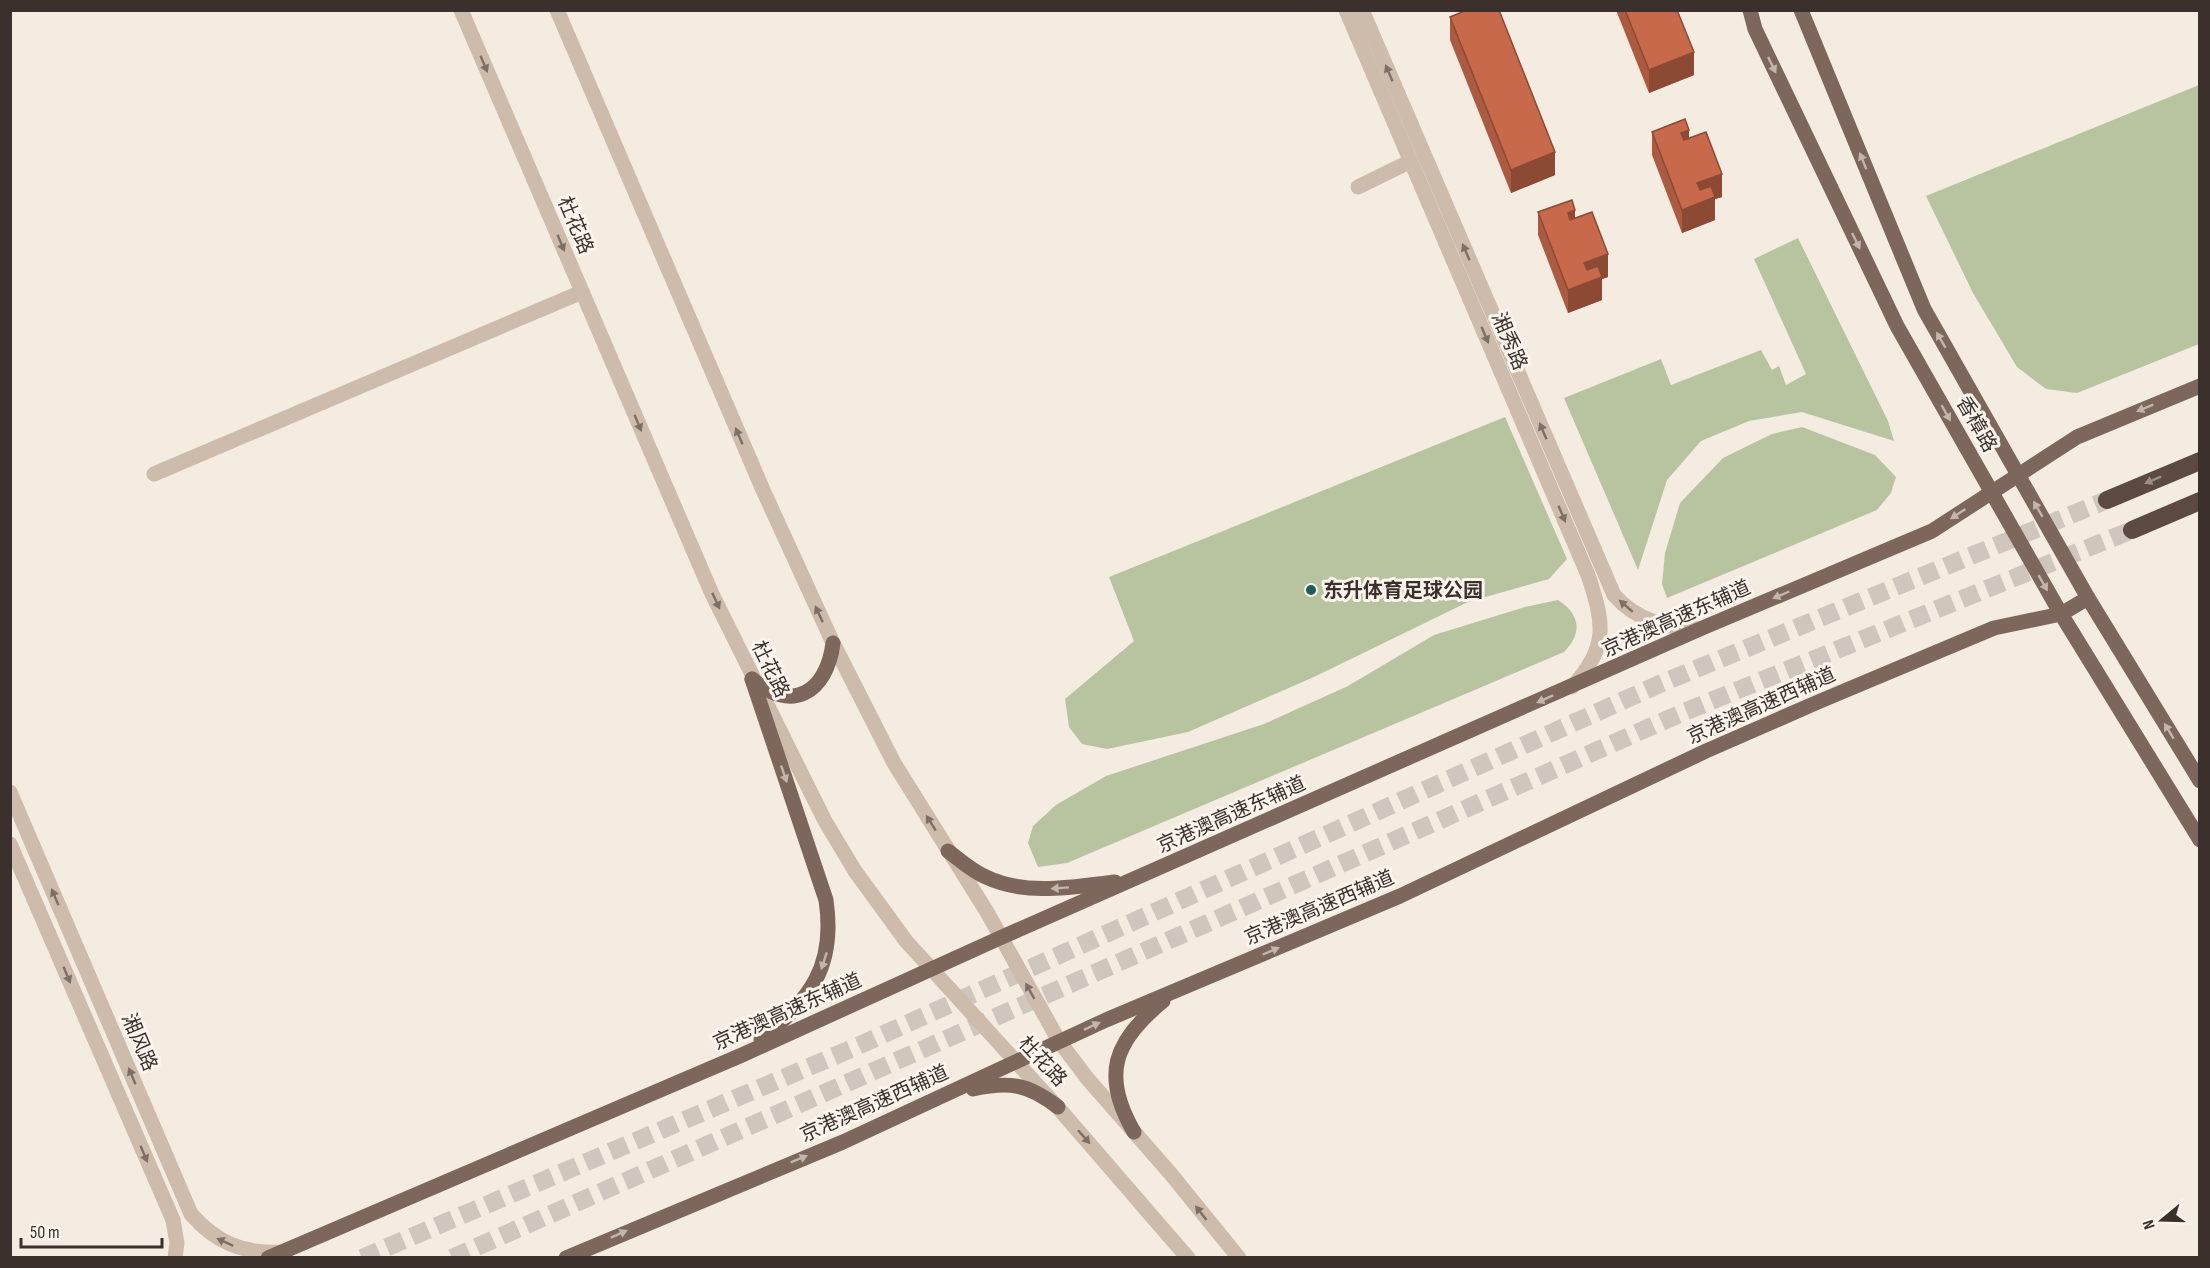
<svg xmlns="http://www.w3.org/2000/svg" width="2210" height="1268" viewBox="0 0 2210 1268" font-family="'Sofia Sans Condensed','Noto Sans SC',sans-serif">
  <rect width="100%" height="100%" fill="#f4ebe1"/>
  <g fill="#b8c4a0">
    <path d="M2199,85V344L2077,393L2046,389L2017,367L1973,293L1926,196Z"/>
    <path d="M1798,238L1888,421L1894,441L1802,412L1749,421L1701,441L1667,480L1638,570L1564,398L1661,359L1671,385L1761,350L1772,370L1779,366L1786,385L1806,374L1754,259Z"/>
    <path d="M1505,417L1567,559L1549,579L1468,602L1316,676L1188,732L1107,749L1082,744L1069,727L1065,699L1134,641L1109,577Z"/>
    <path d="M1802,427L1875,455L1896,477L1891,493L1877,510L1667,598L1662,584L1665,553L1680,503L1723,458L1772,434Z"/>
    <path d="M1558,600C1580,614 1583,633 1564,652L1067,863L1038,867L1028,843L1033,826L1056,805L1106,776L1264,724L1348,686L1434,635L1525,607Z"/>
  </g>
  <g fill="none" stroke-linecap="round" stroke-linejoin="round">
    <g stroke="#cfc6bd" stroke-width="18" stroke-dasharray="18 9" stroke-linecap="butt">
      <path d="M362,1258L851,1049L1662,683L2107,500"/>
      <path d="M452,1258L1684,712L2132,530"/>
    </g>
    <g stroke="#cdbbac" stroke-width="15">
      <path d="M1358,187L1411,161"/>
      <path d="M154,474L582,292"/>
    </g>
    <g stroke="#cdbbac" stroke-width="15">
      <path d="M461,10L712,594L825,821L855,871L906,941L1061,1111L1188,1258"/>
      <path d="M557,10L763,490L833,643L894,763L987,912L1059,1041L1087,1078L1170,1173L1239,1258"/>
      <path d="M1346,10L1588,575C1604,623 1609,647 1572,687"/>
      <path d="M1362,10L1614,595C1637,621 1666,628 1700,629"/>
      <path d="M10,792L191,1214C216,1243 244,1254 282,1252"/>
      <path d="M10,844L173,1220L177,1243L175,1258"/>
    </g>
    <g stroke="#7d675c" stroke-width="15">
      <path d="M1750,10L1755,29L1897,326L2061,614L2200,840"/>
      <path d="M1801,10L1924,309L2088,598L2200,781"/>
      <path d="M752,679L826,900C836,968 810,998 761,1040"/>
      <path d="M752,679C792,714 827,692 833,643"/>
      <path d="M948,851C960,860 972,871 986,877C1026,896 1073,887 1115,882"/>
      <path d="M973,1089C1010,1081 1028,1084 1058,1107"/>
      <path d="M1134,1132C1101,1075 1114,1041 1163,1001"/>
      <path d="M268,1258L742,1055L1002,937L1700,629L1932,531L2077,437L2200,386"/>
      <path d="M566,1258L843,1142L1106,1020L1400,896L1706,751L1818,702L1994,628L2061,614L2088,598"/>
    </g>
    <g stroke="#5c4a42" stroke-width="18">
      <path d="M2107,500L2200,461"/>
      <path d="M2132,530L2200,501"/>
    </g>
  </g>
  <g fill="#ac5a40">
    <path d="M1616,10H1677L1694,75L1649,93Z"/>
    <path d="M1450,17L1555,175L1511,193L1450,40Z"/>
    <path d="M1652,132L1689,138L1722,197L1715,199V220L1682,233L1652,155Z"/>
    <path d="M1538,212L1575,218L1608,277L1602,279V300L1568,313L1538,235Z"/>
  </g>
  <g fill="#8c4a34">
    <path d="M1694,52V75L1649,93V70Z"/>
    <path d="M1689,130V153L1681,133Z"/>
    <path d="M1555,152V175L1511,193V170Z"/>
    <path d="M1722,174V197L1715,199V220L1682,233V210L1697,183Z"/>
    <path d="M1575,210V233L1568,213Z"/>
    <path d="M1608,254V277L1602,279V300L1568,313V290L1584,263Z"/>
  </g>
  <g fill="#c8694b" stroke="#8c4a34" stroke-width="1.5">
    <path d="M1467,10H1499L1555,152L1511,170L1450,17Z"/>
    <path d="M1625,10H1677L1694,52L1649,70Z"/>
    <path d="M1685,119L1689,130L1681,133L1684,140L1706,132L1722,174L1697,183L1700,190L1711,186L1715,197L1682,210L1652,132Z"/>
    <path d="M1572,200L1575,210L1568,213L1570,220L1592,212L1608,254L1584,263L1587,270L1598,266L1602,277L1568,290L1538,212Z"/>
  </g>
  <defs><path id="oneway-solid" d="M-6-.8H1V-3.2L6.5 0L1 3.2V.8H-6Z" transform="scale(1.5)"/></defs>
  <g fill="#7d6f65">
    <use href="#oneway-solid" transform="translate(484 64) rotate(67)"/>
    <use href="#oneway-solid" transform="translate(1389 73) rotate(-113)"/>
    <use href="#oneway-solid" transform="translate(561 243) rotate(67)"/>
    <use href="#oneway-solid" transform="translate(1466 252) rotate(-113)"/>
    <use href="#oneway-solid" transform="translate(1485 335) rotate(67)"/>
    <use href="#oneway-solid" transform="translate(638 423) rotate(67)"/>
    <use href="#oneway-solid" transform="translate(1543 431) rotate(-113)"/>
    <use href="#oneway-solid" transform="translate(739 436) rotate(-113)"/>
    <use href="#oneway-solid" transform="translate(1562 514) rotate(67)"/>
    <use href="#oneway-solid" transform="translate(716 601) rotate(65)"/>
    <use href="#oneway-solid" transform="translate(1626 606) rotate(-139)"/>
    <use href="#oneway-solid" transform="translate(819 614) rotate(-115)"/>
    <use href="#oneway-solid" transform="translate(931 823) rotate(-122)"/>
    <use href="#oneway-solid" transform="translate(55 897) rotate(-113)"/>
    <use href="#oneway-solid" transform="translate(67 975) rotate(67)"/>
    <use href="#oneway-solid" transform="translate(1030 991) rotate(-119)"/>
    <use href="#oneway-solid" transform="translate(132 1076) rotate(-113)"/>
    <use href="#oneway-solid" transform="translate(1084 1137) rotate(49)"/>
    <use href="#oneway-solid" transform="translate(144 1154) rotate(67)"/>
    <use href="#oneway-solid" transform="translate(1201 1213) rotate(-128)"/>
    <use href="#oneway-solid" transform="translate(225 1242) rotate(-155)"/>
  </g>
  <g fill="#c2b5ac">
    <use href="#oneway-solid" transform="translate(1772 65) rotate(64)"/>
    <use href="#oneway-solid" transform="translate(1863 161) rotate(-112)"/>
    <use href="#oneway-solid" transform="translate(1856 241) rotate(64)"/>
    <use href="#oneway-solid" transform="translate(1941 340) rotate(-120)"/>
    <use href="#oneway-solid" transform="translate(2145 408) rotate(158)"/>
    <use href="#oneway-solid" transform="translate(1946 413) rotate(60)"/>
    <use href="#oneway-solid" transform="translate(2038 509) rotate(-120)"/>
    <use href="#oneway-solid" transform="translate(1958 514) rotate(147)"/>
    <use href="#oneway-solid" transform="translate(2043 583) rotate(60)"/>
    <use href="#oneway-solid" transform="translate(1781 595) rotate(157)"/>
    <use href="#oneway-solid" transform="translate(1545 699) rotate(156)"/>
    <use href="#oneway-solid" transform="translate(2169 731) rotate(-121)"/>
    <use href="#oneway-solid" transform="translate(784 774) rotate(71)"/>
    <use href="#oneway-solid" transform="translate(1060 888) rotate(176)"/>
    <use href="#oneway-solid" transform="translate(1271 951) rotate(-23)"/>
    <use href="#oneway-solid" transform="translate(824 961) rotate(108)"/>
    <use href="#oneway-solid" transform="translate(1092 1026) rotate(-25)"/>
    <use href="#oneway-solid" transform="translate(799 1159) rotate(-22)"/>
    <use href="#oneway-solid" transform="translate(619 1234) rotate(-24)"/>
  </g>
  <use fill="#9c8e87" href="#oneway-solid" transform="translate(2153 480) rotate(157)"/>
  <circle fill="#1f5a5e" stroke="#fbf5ee" stroke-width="2" cx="1311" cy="590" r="6"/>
  <g text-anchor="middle" stroke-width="6" stroke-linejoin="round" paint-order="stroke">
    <g font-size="20" fill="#3b302b" stroke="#fbf5ee">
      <text transform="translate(576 225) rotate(67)" y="7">杜花路</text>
      <text transform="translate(1510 341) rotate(67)" y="7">湘秀路</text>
      <text transform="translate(1977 424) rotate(60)" y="7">香樟路</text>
      <text transform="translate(1676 618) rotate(-24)" y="7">京港澳高速东辅道</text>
      <text transform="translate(771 669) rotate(64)" y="7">杜花路</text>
      <text transform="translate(1761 705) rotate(-24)" y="7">京港澳高速西辅道</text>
      <text transform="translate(1231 814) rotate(-24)" y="7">京港澳高速东辅道</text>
      <text transform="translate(1319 907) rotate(-23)" y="7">京港澳高速西辅道</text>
      <text transform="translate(787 1011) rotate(-24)" y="7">京港澳高速东辅道</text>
      <text transform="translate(140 1042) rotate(67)" y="7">湘风路</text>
      <text transform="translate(1043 1061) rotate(47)" y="7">杜花路</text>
      <text transform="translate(874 1103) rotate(-24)" y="7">京港澳高速西辅道</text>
    </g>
    <g font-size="20" font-weight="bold" fill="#3b302b" stroke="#fbf5ee" text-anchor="start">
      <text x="1323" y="597">东升体育足球公园</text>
    </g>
  </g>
  <rect width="2210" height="1268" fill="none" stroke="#3b302b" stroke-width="24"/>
  <g transform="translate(2162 1220) rotate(251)" stroke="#fbf5ee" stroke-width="4.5" paint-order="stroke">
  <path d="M0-4.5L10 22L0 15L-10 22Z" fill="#3b302b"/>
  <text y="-9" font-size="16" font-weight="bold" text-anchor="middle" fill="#3b302b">N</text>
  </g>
  <path d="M21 1238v9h141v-9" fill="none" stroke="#3b302b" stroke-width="3"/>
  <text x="30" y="1238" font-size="18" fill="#3b302b" stroke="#fbf5ee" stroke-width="4.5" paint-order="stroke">50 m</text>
</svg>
